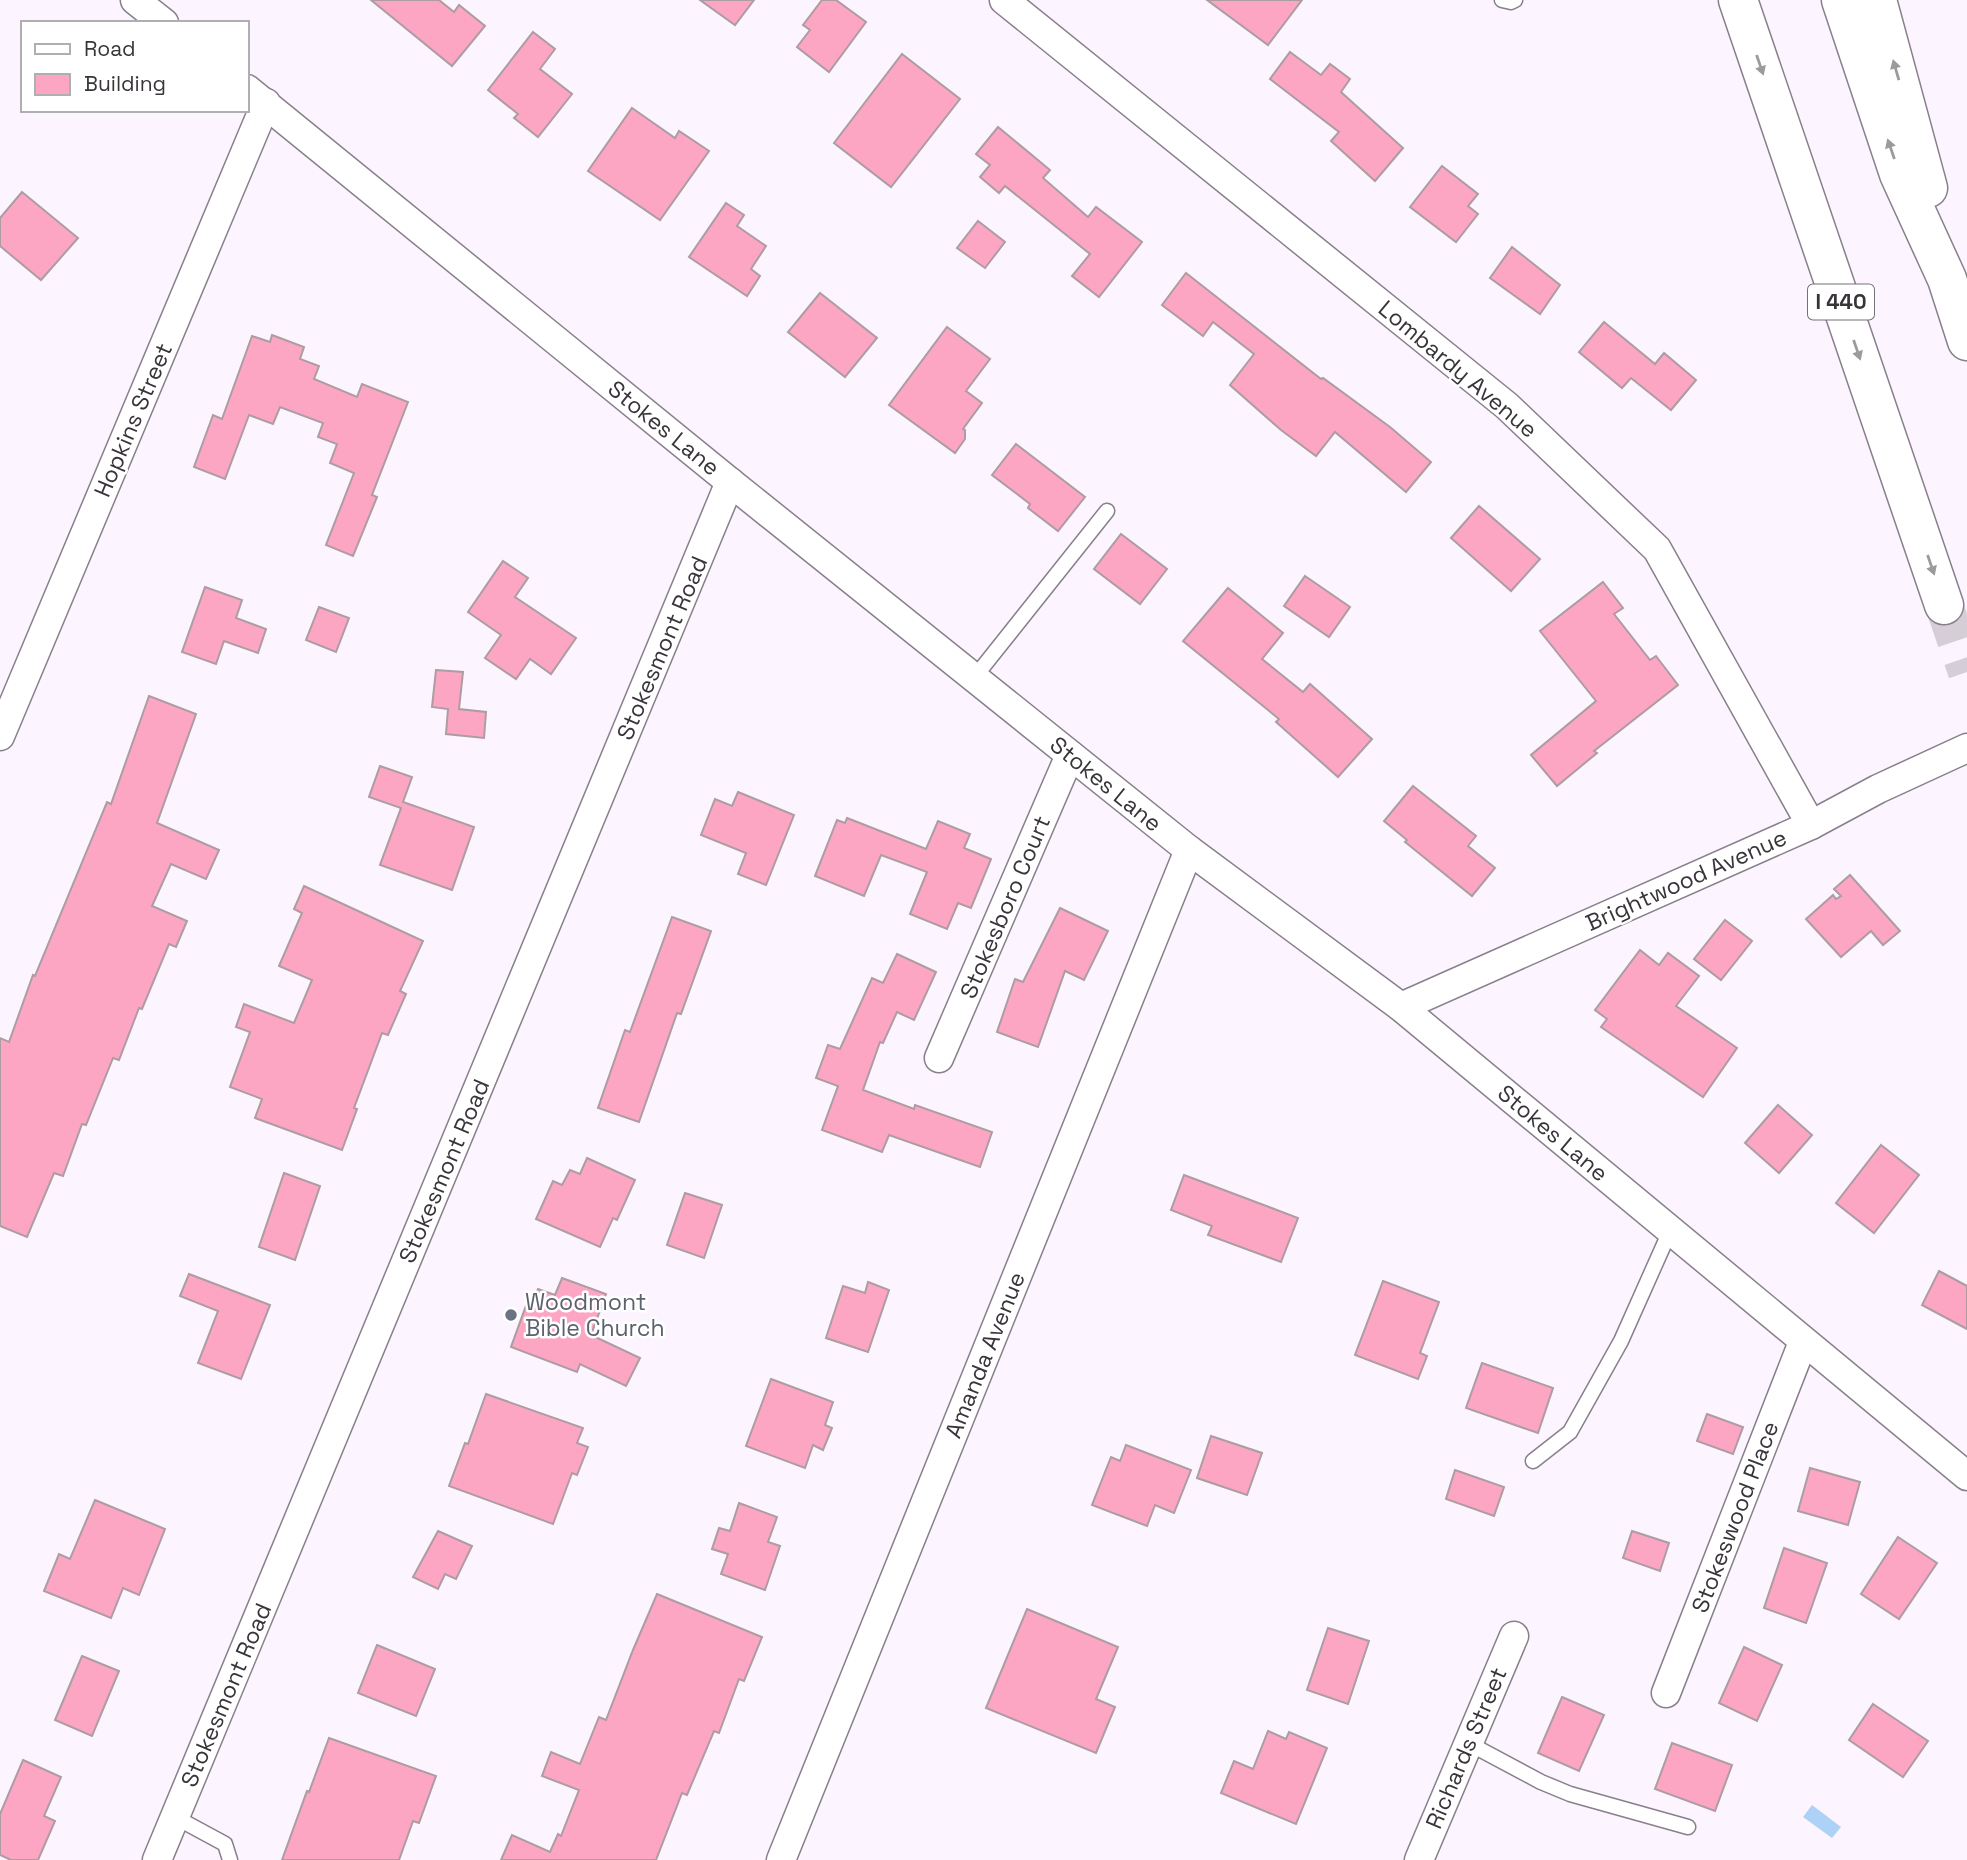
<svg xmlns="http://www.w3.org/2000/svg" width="1967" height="1860" viewBox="0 0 1967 1860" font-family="'Space Grotesk',sans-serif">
  <rect width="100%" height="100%" fill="#fcf4fe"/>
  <path fill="#aed2f7" d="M1812,1805L1841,1827L1832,1838L1803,1817Z"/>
  <g fill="#fda6c4" stroke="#ad9ca1" stroke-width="2">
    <path d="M371,0H439L454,12L459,5L485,26L452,66Z"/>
    <path d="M700,0H754L735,25Z"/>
    <path d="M822,0H836L866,22L829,72L797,47L810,30L803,25Z"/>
    <path d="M1207,0H1302L1268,45Z"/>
    <path d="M533,32L555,49L540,69L572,94L538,137L514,118L518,114L488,90Z"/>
    <path d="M1290,52L1321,75L1330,64L1350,79L1341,92L1403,148L1375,181L1331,141L1339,132L1270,79Z"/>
    <path d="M902,54L960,99L891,187L834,143Z"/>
    <path d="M632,108L675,138L679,131L709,151L660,220L588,171Z"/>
    <path d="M998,127L1050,170L1043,178L1088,217L1096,207L1142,242L1099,297L1072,276L1090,254L1005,186L999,193L980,177L990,165L976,154Z"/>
    <path d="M1442,166L1478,194L1468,206L1478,214L1456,242L1410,207Z"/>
    <path d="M22,192L78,238L41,280L0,246V218Z"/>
    <path d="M726,203L744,215L737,226L766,246L751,269L760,276L747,296L689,257Z"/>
    <path d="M978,221L1005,242L985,268L957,248Z"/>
    <path d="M1512,247L1560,285L1540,314L1490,278Z"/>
    <path d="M1186,273L1321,379L1323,378L1390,427L1431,462L1406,492L1335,432L1316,456L1281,430L1230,385L1254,354L1213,322L1203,336L1162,305Z"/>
    <path d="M820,293L877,338L845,377L788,332Z"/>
    <path d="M1604,322L1655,364L1664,353L1696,380L1671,410L1631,378L1622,388L1579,352Z"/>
    <path d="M947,327L990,359L966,391L982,403L963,429L965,430V439L955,453L889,405Z"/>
    <path d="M272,335L304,347L300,359L319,366L314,379L357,397L362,384L408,402L372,495L377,497L353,556L326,545L354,473L330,463L337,444L318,437L323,423L280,407L273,424L249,415L225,479L194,467L213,415L222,419L252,336L270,342Z"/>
    <path d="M1016,444L1085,497L1058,531L1028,508L1030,504L992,475Z"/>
    <path d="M1479,506L1540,559L1511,591L1451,538Z"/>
    <path d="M1121,534L1167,569L1140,604L1094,569Z"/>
    <path d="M503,561L528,578L515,597L576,638L551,674L530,659L516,679L485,658L501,635L468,612Z"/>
    <path d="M1305,576L1350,607L1329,637L1284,606Z"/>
    <path d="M1603,582L1623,608L1614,614L1650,660L1656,656L1678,685L1594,751L1597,753L1557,786L1531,755L1596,701L1540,631Z"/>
    <path d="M205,587L242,600L236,618L266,629L258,653L224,641L216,664L182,652Z"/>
    <path d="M1228,588L1283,633L1262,659L1303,692L1310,684L1372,739L1338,777L1276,722L1279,719L1183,641Z"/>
    <path d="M319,607L349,618L336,652L306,640Z"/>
    <path d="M436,670L463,672L459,709L486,712L484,738L446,734L448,709L432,707Z"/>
    <path d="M149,696L196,714L157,823L219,850L206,879L171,864L152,906L187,921L176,947L169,944L142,1009L139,1008L119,1060L113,1058L86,1125L82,1124L63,1176L54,1173L27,1237L0,1226V1038L9,1042L33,975L35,976L107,802L111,804Z"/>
    <path d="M380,766L412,777L403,802L474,827L452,890L380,865L401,808L369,797Z"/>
    <path d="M1413,786L1476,836L1468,846L1495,868L1472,896L1405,842L1407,840L1384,821Z"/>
    <path d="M738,792L794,815L766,885L738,874L746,853L701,835L715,799L732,806Z"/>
    <path d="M847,818L926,849L938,821L970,834L964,848L991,859L971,908L958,903L947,929L910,914L927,872L881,855L864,896L815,876L837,820L845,823Z"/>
    <path d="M1850,875L1900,931L1883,945L1871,931L1841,957L1806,919L1833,895L1836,899L1841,896L1834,889Z"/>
    <path d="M304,886L423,941L400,991L406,994L388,1035L382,1033L354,1108L357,1109L342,1150L255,1118L262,1099L230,1087L250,1032L236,1027L244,1004L294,1023L312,980L279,966L302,913L294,909Z"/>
    <path d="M1060,908L1108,931L1084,980L1065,971L1038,1047L997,1032L1015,979L1023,982Z"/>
    <path d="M672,917L711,931L681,1014L677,1013L639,1122L598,1108L625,1030L630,1032Z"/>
    <path d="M1725,920L1752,941L1721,980L1694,959Z"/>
    <path d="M1640,950L1659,965L1668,953L1699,976L1676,1006L1737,1048L1703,1097L1601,1027L1607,1019L1595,1010Z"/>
    <path d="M897,954L936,972L914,1020L897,1012L883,1043L880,1042L863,1090L914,1109L915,1105L992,1132L980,1167L889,1135L882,1152L822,1130L838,1086L816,1078L828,1045L840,1049L872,978L883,983Z"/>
    <path d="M1778,1105L1812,1135L1779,1173L1745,1143Z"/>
    <path d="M1881,1145L1919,1175L1874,1233L1836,1203Z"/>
    <path d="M587,1158L635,1180L617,1220L613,1218L600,1247L536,1219L553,1181L562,1185L570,1170L580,1174Z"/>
    <path d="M284,1173L320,1186L295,1260L259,1247Z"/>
    <path d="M1184,1175L1298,1218L1281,1262L1208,1235L1212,1226L1171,1210Z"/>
    <path d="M685,1193L722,1205L704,1258L667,1245Z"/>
    <path d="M1939,1271L1967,1286V1329L1922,1305Z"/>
    <path d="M189,1274L270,1305L241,1379L198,1363L218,1311L180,1296Z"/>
    <path d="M562,1278L606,1294L591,1335L640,1358L626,1386L580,1364L577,1372L511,1347L527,1303L532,1304L538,1289L555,1295Z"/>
    <path d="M1383,1281L1439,1302L1420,1353L1427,1356L1418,1379L1355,1355Z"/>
    <path d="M868,1282L889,1290L868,1352L826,1338L843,1286L865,1293Z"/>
    <path d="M1482,1363L1553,1388L1538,1433L1466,1408Z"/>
    <path d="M771,1379L833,1402L825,1425L832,1428L823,1450L813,1445L805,1468L746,1446Z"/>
    <path d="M486,1394L583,1428L577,1443L588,1447L577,1475L572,1473L553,1524L449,1486L465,1443L468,1444Z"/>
    <path d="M1707,1414L1743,1427L1733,1454L1697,1441Z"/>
    <path d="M1211,1436L1262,1453L1247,1495L1197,1478Z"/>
    <path d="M1126,1445L1191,1470L1174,1513L1155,1505L1147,1526L1092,1505L1111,1457L1120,1461Z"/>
    <path d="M1810,1468L1860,1482L1848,1525L1798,1511Z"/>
    <path d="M1455,1470L1504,1487L1494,1516L1446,1499Z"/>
    <path d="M95,1500L165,1529L139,1595L123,1588L111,1618L44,1591L59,1554L70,1559Z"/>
    <path d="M739,1503L777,1517L768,1542L780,1546L765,1590L721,1574L728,1554L712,1549L719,1528L730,1531Z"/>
    <path d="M438,1531L472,1546L456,1579L445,1574L438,1589L413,1577Z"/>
    <path d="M1632,1531L1669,1543L1660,1571L1623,1558Z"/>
    <path d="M1898,1537L1937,1563L1899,1619L1861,1594Z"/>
    <path d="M1784,1548L1827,1563L1806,1623L1764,1608Z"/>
    <path d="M657,1594L762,1637L744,1681L739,1679L719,1733L714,1731L687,1795L682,1793L656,1860H501L512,1835L550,1852L558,1834L561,1836L579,1790L542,1776L551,1752L580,1764L599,1717L606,1720L633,1650Z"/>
    <path d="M1027,1609L1118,1647L1096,1699L1115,1707L1096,1753L986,1708Z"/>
    <path d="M1328,1628L1369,1641L1348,1704L1307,1690Z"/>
    <path d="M377,1645L435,1669L416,1716L358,1693Z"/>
    <path d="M1744,1647L1782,1665L1757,1721L1719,1703Z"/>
    <path d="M82,1656L119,1671L92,1736L55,1720Z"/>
    <path d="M1562,1697L1604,1715L1579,1771L1538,1753Z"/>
    <path d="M1873,1704L1928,1741L1903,1777L1849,1740Z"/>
    <path d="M1268,1731L1286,1739L1289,1732L1327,1748L1296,1824L1221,1793L1234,1761L1253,1769Z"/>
    <path d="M329,1738L436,1776L419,1823L413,1821L399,1860H282L307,1791L309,1792Z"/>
    <path d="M1672,1743L1732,1765L1715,1811L1655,1789Z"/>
    <path d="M23,1760L61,1777L44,1816L55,1821L38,1860H11L0,1855V1814Z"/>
  </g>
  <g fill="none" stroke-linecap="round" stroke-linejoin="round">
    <path stroke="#d5ced7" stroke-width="38" stroke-dasharray="38 19" stroke-linecap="butt" d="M1944,605L1967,672"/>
    <g stroke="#897f8b" stroke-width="17">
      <g id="lane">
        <path d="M1502,0L1511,2L1515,0"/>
        <path d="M974,678L1107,511"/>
        <path d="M1533,1461L1570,1432L1621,1341L1670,1231"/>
        <path d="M1468,1743L1541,1782L1570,1794L1688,1827"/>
        <path d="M175,1817L225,1844L230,1860"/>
      </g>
    </g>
    <g stroke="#897f8b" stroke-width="31">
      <g id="street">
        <path d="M135,0L164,23"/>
        <path d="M1004,0L1507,406L1657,549L1811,825"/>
        <path d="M247,89L730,482L1189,850L1401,1007L1967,1476"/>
        <path d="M0,736L266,103"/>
        <path d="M1401,1007L1811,825L1878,789L1967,748"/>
        <path d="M939,1058L1070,755"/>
        <path d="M1666,1693L1803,1342"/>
        <path d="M157,1860L730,482"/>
        <path d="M781,1860L1189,850"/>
        <path d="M1419,1860L1514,1636"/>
      </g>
    </g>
    <g stroke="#897f8b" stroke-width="41">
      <g id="highway">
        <path d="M1738,0L1944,605"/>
        <path d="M1841,0L1899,174L1947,279L1967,341"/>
        <path d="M1877,0L1928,188"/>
      </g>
    </g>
    <use href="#lane" stroke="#fff" stroke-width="14"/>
    <use href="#street" stroke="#fff" stroke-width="28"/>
    <use href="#highway" stroke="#fff" stroke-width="38"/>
  </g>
  <defs><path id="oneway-solid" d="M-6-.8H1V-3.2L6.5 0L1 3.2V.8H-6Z" transform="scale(1.75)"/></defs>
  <g fill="#9c9a9c">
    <use href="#oneway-solid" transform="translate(1760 65) rotate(71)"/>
    <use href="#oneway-solid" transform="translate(1896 70) rotate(-106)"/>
    <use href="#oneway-solid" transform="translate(1891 149) rotate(-109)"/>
    <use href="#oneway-solid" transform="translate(1857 350) rotate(71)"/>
    <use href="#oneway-solid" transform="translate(1931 565) rotate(71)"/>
  </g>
  <circle fill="#6b7280" stroke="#fff" stroke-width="2.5" cx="511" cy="1315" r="7"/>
  <g text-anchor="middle" stroke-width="5" stroke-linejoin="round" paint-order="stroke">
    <rect fill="#fff" stroke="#747174" stroke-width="2" x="1808" y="284.5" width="66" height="35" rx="5"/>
    <g font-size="21" font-weight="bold" fill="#383439">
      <text x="1841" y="309">I 440</text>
    </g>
    <g font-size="23" fill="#383439" stroke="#fff">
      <text transform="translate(1458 369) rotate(40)" y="8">Lombardy Avenue</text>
      <text transform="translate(133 420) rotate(-67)" y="8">Hopkins Street</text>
      <text transform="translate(664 428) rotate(39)" y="8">Stokes Lane</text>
      <text transform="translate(662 648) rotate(-67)" y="8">Stokesmont Road</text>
      <text transform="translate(1106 784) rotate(39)" y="8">Stokes Lane</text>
      <text transform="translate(1686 880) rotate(-24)" y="8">Brightwood Avenue</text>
      <text transform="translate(1005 907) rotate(-67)" y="8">Stokesboro Court</text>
      <text transform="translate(1553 1133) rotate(40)" y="8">Stokes Lane</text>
      <text transform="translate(444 1171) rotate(-67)" y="8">Stokesmont Road</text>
      <text transform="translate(985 1355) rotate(-68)" y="8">Amanda Avenue</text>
      <text transform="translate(1735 1517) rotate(-69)" y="8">Stokeswood Place</text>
      <text transform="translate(226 1695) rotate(-67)" y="8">Stokesmont Road</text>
      <text transform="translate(1466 1748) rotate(-67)" y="8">Richards Street</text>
    </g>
    <g font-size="23" fill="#5b616d" stroke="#fff" text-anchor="start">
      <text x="525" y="1310">Woodmont<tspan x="525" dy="26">Bible Church</tspan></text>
    </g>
  </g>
  <rect x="21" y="21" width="228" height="91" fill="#ffffff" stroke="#afaeb0" stroke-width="2"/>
  <rect x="35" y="44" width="35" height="10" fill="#ffffff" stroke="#afaeb0" stroke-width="2"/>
  <text x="84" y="56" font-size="21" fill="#383439">Road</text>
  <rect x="35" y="74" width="35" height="21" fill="#fda6c4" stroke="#afaeb0" stroke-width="2"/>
  <text x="84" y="91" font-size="21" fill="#383439">Building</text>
</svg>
